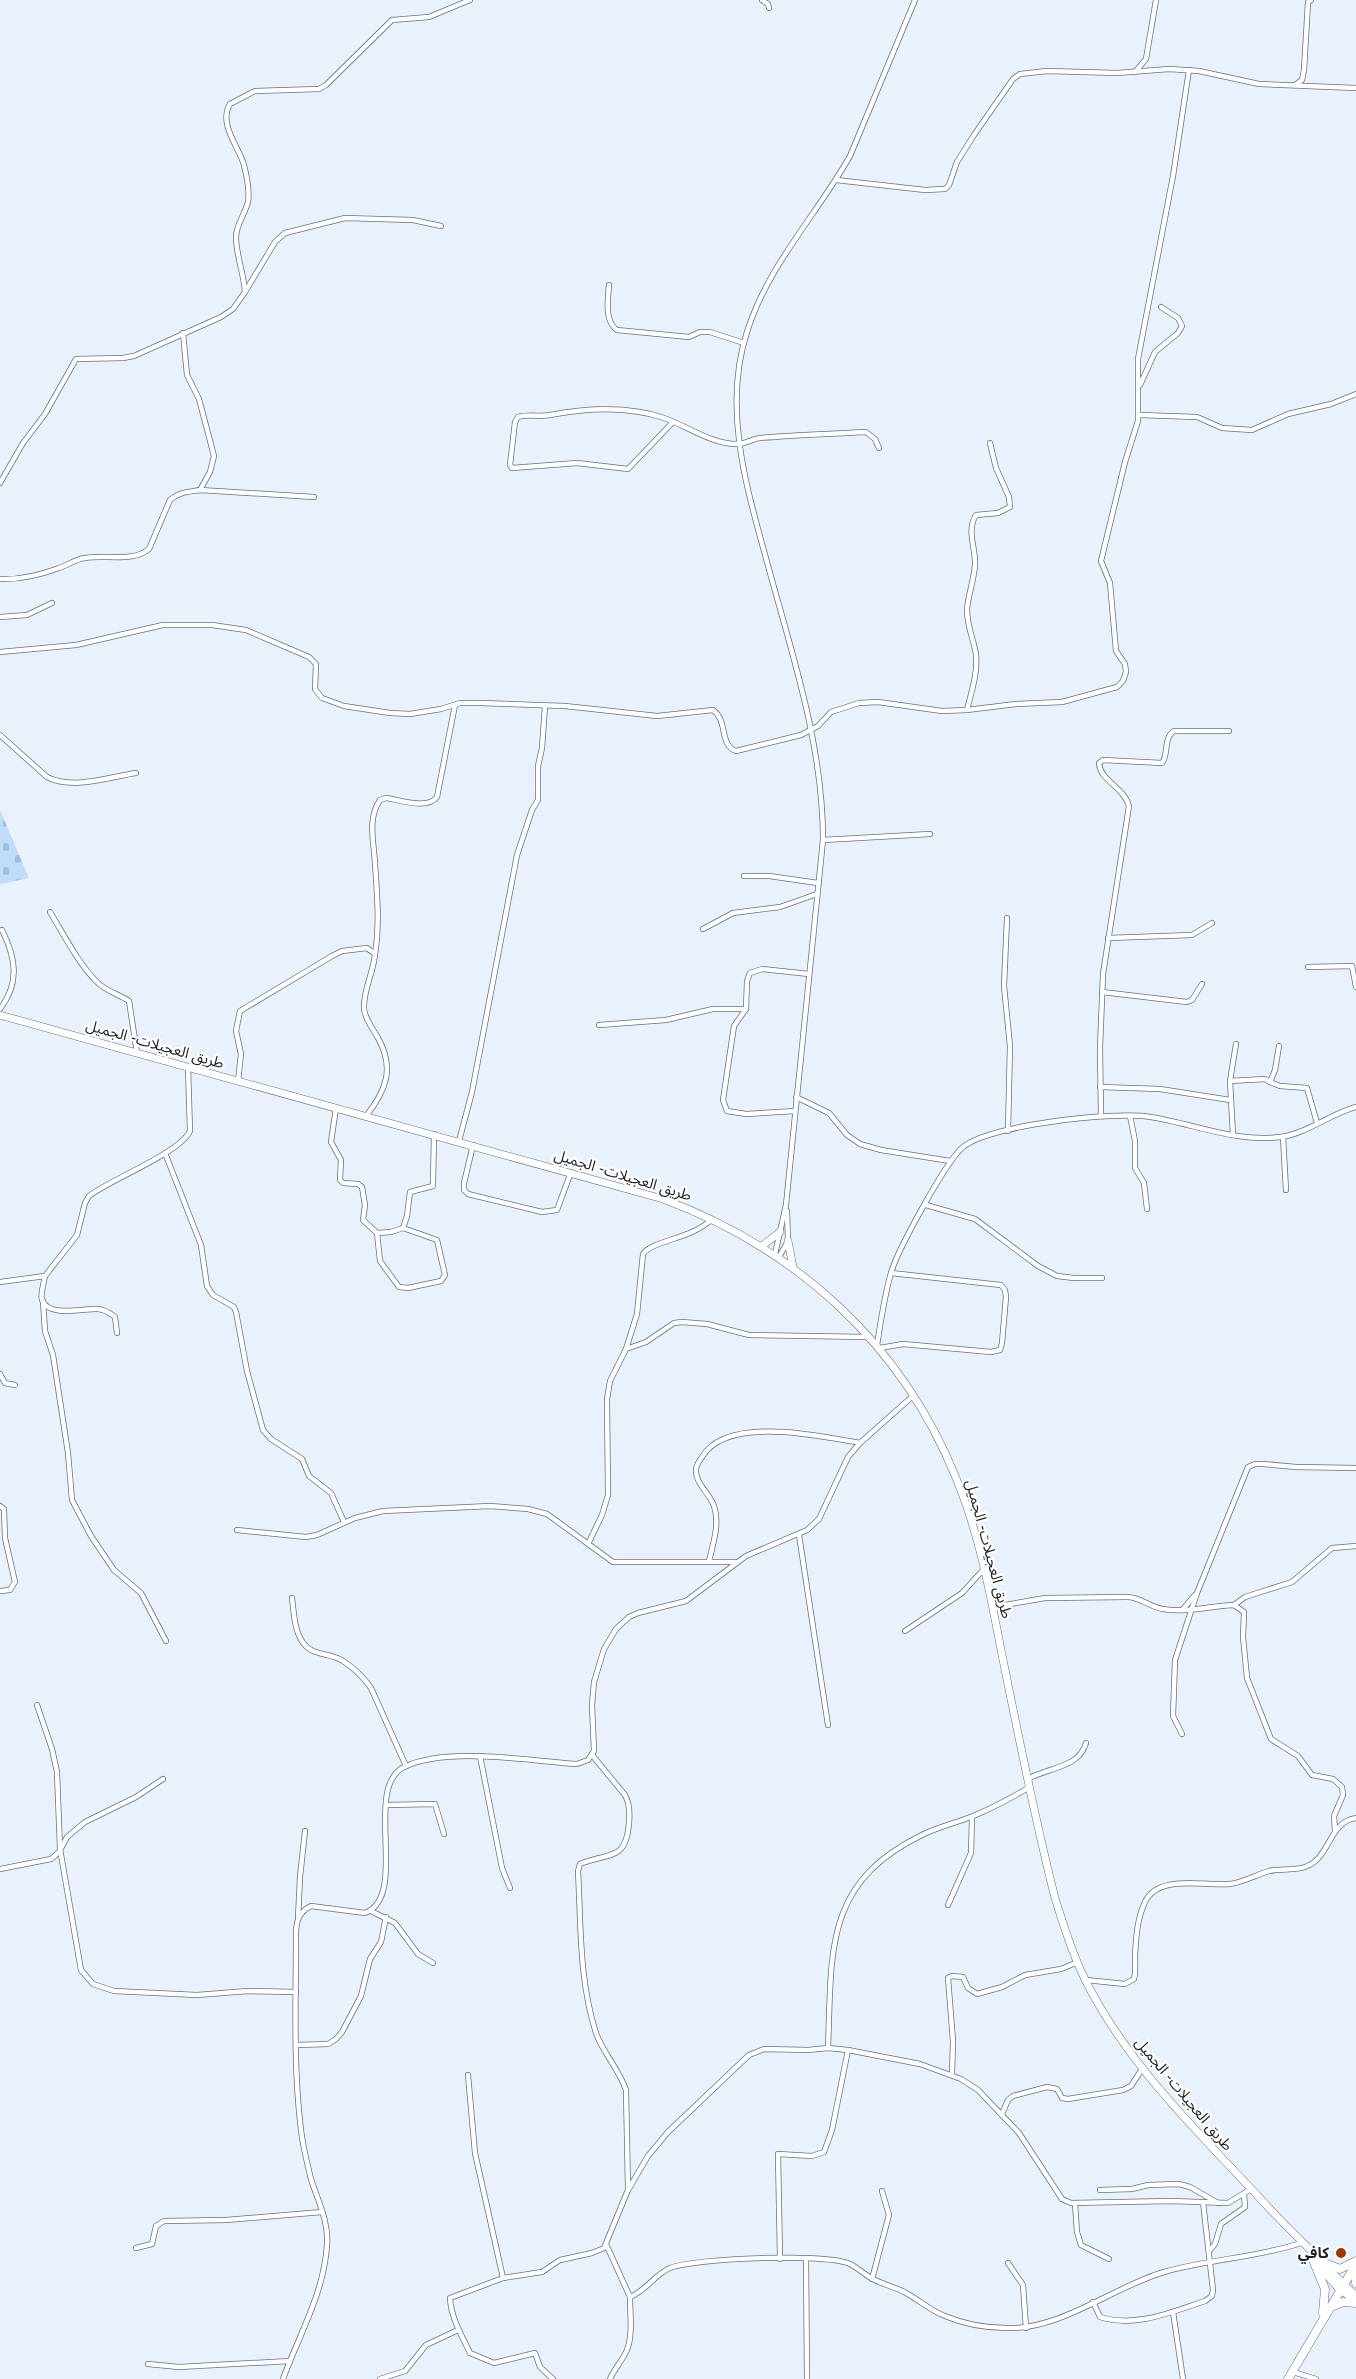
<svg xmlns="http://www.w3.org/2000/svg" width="1356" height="2379" viewBox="0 0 1356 2379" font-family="'Varela Round','Noto Sans Arabic',sans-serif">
  <defs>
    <pattern id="cemetery-stones" width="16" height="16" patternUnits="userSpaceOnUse" patternTransform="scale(1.5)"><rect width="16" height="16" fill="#c1dbfa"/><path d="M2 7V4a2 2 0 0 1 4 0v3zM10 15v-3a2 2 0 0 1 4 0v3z" fill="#a5bcd6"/></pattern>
  </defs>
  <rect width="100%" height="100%" fill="#e9f2fc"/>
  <path fill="url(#cemetery-stones)" d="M0,810L29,878L0,884Z"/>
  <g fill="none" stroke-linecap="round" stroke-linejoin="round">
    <g stroke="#607287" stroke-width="6">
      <g id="minor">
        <path d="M762,0L768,4L769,8"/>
        <path d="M1135,72L1146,59L1156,0"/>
        <path d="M1295,85L1302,80L1304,70L1308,2L1311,0"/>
        <path d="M836,180L925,190L945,189L949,185L957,162L974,135L1013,79L1020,74L1047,71L1117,73L1169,69L1199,71L1259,84L1356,88"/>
        <path d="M609,285C608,299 604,321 617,330L689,337L700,332H710L744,343"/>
        <path d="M245,292L275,242L285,233L345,218L413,220L441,226"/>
        <path d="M183,333L187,375L199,399L214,456L210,472L200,490"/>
        <path d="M1140,385L1155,352L1178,333L1182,326L1178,318L1161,307"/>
        <path d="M1139,415L1197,417L1222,428L1252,430L1288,414L1331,404L1356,394"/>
        <path d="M673,422L628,469L577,463L512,468L510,465L515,422L518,417C528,414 540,417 550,415C587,408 628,406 664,418C687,426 713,445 738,444C745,444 752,439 760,438C795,435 830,434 866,432L875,439L879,448"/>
        <path d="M0,483L23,443L45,414L76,359L123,358L134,356L221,317L233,309L245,292C244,274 236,255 236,237C236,225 245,214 248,202C250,190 247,177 244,165C239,147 218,124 230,104L255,91L319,89L326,85L392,20L429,17L470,0"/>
        <path d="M0,579C20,580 40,575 59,568C68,565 76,559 85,558C105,554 132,563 149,549L170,500C179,492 188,492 200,490L314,497"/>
        <path d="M0,617L27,615L52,603"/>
        <path d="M0,652L76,645L163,625H212L246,630L309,657L316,664L315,689L322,698L344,706L390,713L410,714L441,709L460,703H480L565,706L657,716L713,710C728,720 719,745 736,751L801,735L818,726L831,712L859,703L878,702L942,711L967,710L1016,704L1062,702L1117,687L1123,681L1126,672L1125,664L1116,651L1110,583L1101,561L1125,462L1138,421V359L1173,176L1189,70"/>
        <path d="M967,710C971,693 978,673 976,655C974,640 967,627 967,610C968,595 974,580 975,565C976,548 966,531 976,515L998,513L1010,507L1009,497L996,468L990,443"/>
        <path d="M0,735L47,777C72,790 109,777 136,773"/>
        <path d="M823,840L930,834"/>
        <path d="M744,876H769L818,883"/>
        <path d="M50,912C64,935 78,963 97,982C107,992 119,994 129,1001L137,1053"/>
        <path d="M1007,918L1004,986L1010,1046L1008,1131"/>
        <path d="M703,929L733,913L780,907L817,894"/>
        <path d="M1108,938L1192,935L1212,923"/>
        <path d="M375,954C380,924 377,893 375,864C374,842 367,819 380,800L386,798C401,800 427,810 437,797L455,705"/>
        <path d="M1308,967L1352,966L1356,987"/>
        <path d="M1102,992L1187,1002L1192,1000L1202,984"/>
        <path d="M0,1009C20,983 16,958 2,930"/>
        <path d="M599,1025L666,1020L713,1009H746"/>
        <path d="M238,1081L241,1054L236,1031L240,1011L332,956L342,951L367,948L375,954C374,971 363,990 364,1009C365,1019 373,1029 378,1038C395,1068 386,1091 366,1116"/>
        <path d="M1230,1081L1265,1079L1270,1082L1275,1070L1279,1046"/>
        <path d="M1270,1082L1280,1086L1307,1088L1317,1123"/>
        <path d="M1100,1087L1160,1089L1230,1100"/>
        <path d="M796,1097L829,1113L847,1135L860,1144L881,1150L950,1161"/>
        <path d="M336,1108L331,1142L341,1160L340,1180L343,1183L358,1184L362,1187L365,1205L363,1220L377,1233L391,1232L403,1228L407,1216L410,1192L433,1186L434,1134"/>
        <path d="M795,1111L746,1114L727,1111L723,1100L734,1026L746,1009L747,981L750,973L762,969L809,974"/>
        <path d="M1101,1116L1100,1048L1103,974L1129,806C1124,787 1100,781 1099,763L1103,760L1162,763C1169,754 1163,738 1174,731H1229"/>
        <path d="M1130,1116L1135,1141V1168L1144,1183L1147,1209"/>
        <path d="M1233,1135L1230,1081L1236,1044"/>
        <path d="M1283,1137L1286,1190"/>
        <path d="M459,1141L472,1092L517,855L532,810L538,800V766L542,748L545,706"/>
        <path d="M473,1145L464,1183V1190L468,1194L542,1212L557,1210L571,1172"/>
        <path d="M165,1153L201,1245L207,1286L213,1295L234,1307L236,1312L247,1371L263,1430L271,1439L302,1459L309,1476L331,1493L344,1522"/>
        <path d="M926,1205L975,1219L1038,1266L1057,1276L1074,1278H1102"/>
        <path d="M377,1233L380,1261L399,1287L408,1288L441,1281L445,1275L437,1240L403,1228"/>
        <path d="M775,1254L786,1205L823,840C823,748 794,660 770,573C749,495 721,412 747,332C768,265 816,216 850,156L915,0"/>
        <path d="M779,1257L788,1241L787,1211"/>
        <path d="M45,1276C44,1283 40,1294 42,1300C49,1318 84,1308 97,1309C104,1309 110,1313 115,1317L117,1333"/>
        <path d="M0,1282L45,1276L77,1235L85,1203L89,1196C111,1179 180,1153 190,1131L188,1067"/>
        <path d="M43,1301L45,1331L53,1355L68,1453L72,1500L91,1536L114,1570L141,1593L166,1641"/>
        <path d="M877,1345C881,1321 884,1297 891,1273C897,1251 946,1161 963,1147C990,1125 1114,1111 1150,1117C1192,1123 1236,1143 1280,1137C1306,1134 1330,1114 1356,1107"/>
        <path d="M880,1348L903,1344L991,1352L1000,1350L1002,1343L1006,1297L1005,1290L1001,1285L891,1273"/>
        <path d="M626,1349L646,1342L674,1323L682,1322L707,1324L749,1335L868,1337"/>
        <path d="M0,1374L5,1383L15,1385"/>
        <path d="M0,1506L4,1509L5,1538L15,1582L10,1590L0,1591"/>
        <path d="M237,1530L306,1537L317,1535L355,1518L383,1511L490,1506L528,1509L547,1514L613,1562H736"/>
        <path d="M799,1535L828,1725"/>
        <path d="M588,1544L602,1515L608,1495L607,1399L610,1381L626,1349L637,1314L643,1254C653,1240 692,1239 712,1219"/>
        <path d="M709,1561C713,1544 720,1524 714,1506C710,1494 695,1483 696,1470C696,1465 699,1461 702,1457C727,1415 820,1436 860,1443"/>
        <path d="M292,1598C294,1612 294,1632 304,1644C313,1656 332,1653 343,1661C354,1668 364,1678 371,1688L406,1766"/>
        <path d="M1234,1605L1245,1597L1292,1582L1332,1548L1356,1546"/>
        <path d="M993,1607L1045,1598L1127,1597C1141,1597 1149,1607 1163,1609C1185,1613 1211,1606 1234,1605L1244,1612L1243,1637L1247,1678L1271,1739L1298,1756L1312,1775L1333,1779L1342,1787L1343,1795L1334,1816L1335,1831"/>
        <path d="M1183,1609L1195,1595"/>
        <path d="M905,1631L962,1593L984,1569"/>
        <path d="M37,1705L52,1749L57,1772L60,1849L81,1970L93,1984L114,1991L197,1995L248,1991L296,1992"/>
        <path d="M1182,1734L1173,1716L1175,1660L1197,1593L1248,1467L1255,1464H1263L1296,1467L1356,1468"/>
        <path d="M592,1755L625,1795C630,1804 630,1813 629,1823C626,1862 609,1852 580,1864L578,1871C581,1926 579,1980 596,2033C603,2053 619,2069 626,2090L628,2190"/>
        <path d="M480,1756L502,1868L510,1888"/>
        <path d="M1028,1779C1049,1767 1079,1768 1086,1743"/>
        <path d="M387,1805L435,1804L444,1834"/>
        <path d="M0,1869L51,1859L59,1852L67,1837L85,1822L136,1797L163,1779"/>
        <path d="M948,1905L971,1853L972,1817"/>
        <path d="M371,1911L395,1923L418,1954L433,1963"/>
        <path d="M298,1918L300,1877L305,1831"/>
        <path d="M1086,1980L1125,1984L1134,1979C1136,1972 1135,1964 1135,1956C1136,1938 1137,1919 1145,1902C1158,1874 1205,1886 1230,1884C1244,1882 1256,1875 1269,1871C1281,1868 1294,1871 1305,1867C1331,1858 1328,1822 1356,1818"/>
        <path d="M297,2045L328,2044L336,2039L342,2032L361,1996L370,1959L381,1942L386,1917"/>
        <path d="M828,2048C832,1952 823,1883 922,1835C938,1827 956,1823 973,1816C993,1808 1011,1798 1030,1787"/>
        <path d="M468,2075L475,2153L503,2278"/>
        <path d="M952,2075L953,2041L948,1978L952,1976L963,1977L968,1988L977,1994L1002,1987L1025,1975L1061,1969L1078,1962"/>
        <path d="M1002,2114L1008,2100L1013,2096L1047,2087L1057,2089L1062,2098L1068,2099L1123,2090L1131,2086L1142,2069"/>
        <path d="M1100,2190L1132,2189L1148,2185L1179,2184L1190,2187L1218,2203"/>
        <path d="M1075,2204L1077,2232L1081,2245L1109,2259"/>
        <path d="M606,2244L630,2297C646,2291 655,2274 670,2268C696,2258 827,2253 850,2264C858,2268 865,2275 873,2279C884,2285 896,2287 906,2293C919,2300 931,2311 945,2316C964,2324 987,2328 1007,2328C1061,2330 1113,2287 1164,2272C1209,2259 1256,2258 1301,2243"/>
        <path d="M136,2248L152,2244L156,2226L164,2221L226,2220L322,2212"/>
        <path d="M1209,2251L1215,2244L1221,2224L1245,2207L1244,2194"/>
        <path d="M780,2259L778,2154L812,2156L824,2152L832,2130L848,2050"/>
        <path d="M806,2259L807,2379"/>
        <path d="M1008,2263L1023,2285L1026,2328"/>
        <path d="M872,2279L889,2215L882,2191"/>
        <path d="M1093,2302L1100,2317C1136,2328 1171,2312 1205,2301L1212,2296L1213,2290L1203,2202"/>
        <path d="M1173,2312L1183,2379"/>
        <path d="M148,2364L179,2367L290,2361"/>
        <path d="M1293,2372L1316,2379"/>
        <path d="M283,2379C299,2335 324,2293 327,2245C329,2222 318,2201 311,2179C307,2163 303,2147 301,2130C293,2066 296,1999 296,1934C296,1921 299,1912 311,1906L365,1913C410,1896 362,1788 404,1767C448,1746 529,1761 577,1764L588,1760L594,1751L592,1705L594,1682L604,1649L616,1629L629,1617L638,1613L686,1601L746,1556L807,1530L819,1519L848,1457L860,1443L914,1395"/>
        <path d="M380,2379L405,2371L426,2345L458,2330"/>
        <path d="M553,2379L540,2367L535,2353L494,2363L470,2353C462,2336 451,2318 450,2298L503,2278L542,2272L560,2260L592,2253L604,2248L628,2190L648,2156L668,2132L749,2055L764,2049L808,2050L828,2048L848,2050L920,2064L961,2079L978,2090L1019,2133L1062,2199L1071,2203L1171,2201L1228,2203L1251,2189"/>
        <path d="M610,2379C614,2369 623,2360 627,2350C633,2335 630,2313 630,2297"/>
      </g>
    </g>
    <g stroke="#607287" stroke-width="8">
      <g id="primary">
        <path d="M0,1015L663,1199C797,1249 902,1344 956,1478C979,1533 990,1592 1001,1650C1018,1733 1034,1816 1055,1898C1065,1930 1075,1962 1091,1991C1133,2069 1197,2131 1257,2195C1278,2218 1299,2239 1321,2260C1333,2272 1342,2285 1356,2295"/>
        <path d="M788,1241L793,1267"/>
        <path d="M762,1246L780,1232"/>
        <path d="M1315,2262L1339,2289L1356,2301"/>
      </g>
    </g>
    <g stroke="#607287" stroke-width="9">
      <g id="trunk">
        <path d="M1313,2260L1325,2289L1323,2313"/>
        <path d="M1322,2262L1340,2269L1356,2261"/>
        <path d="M1354,2266L1356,2283"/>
        <path d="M1331,2307L1343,2302L1356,2303"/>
        <path d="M1288,2379L1356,2264"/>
      </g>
    </g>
    <use href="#minor" stroke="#fff" stroke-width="4.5"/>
    <use href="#primary" stroke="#fff" stroke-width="7"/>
    <use href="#trunk" stroke="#fff" stroke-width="8"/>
  </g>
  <circle fill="#9c3900" stroke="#fff" stroke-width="2" cx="1341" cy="2253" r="6"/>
  <g text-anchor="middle" stroke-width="4.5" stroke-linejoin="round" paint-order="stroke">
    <g font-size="15" fill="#1c232c" stroke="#fff">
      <text transform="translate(155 1044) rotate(16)" y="5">طريق العجيلات- الجميل</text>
      <text transform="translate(623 1175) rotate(17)" y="5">طريق العجيلات- الجميل</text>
      <text transform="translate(989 1549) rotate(75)" y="5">طريق العجيلات- الجميل</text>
      <text transform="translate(1184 2094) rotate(50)" y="5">طريق العجيلات- الجميل</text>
    </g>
    <g font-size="15" font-weight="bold" fill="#1c232c" stroke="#fff" text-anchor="end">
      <text x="1329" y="2258">كافي</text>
    </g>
  </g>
</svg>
